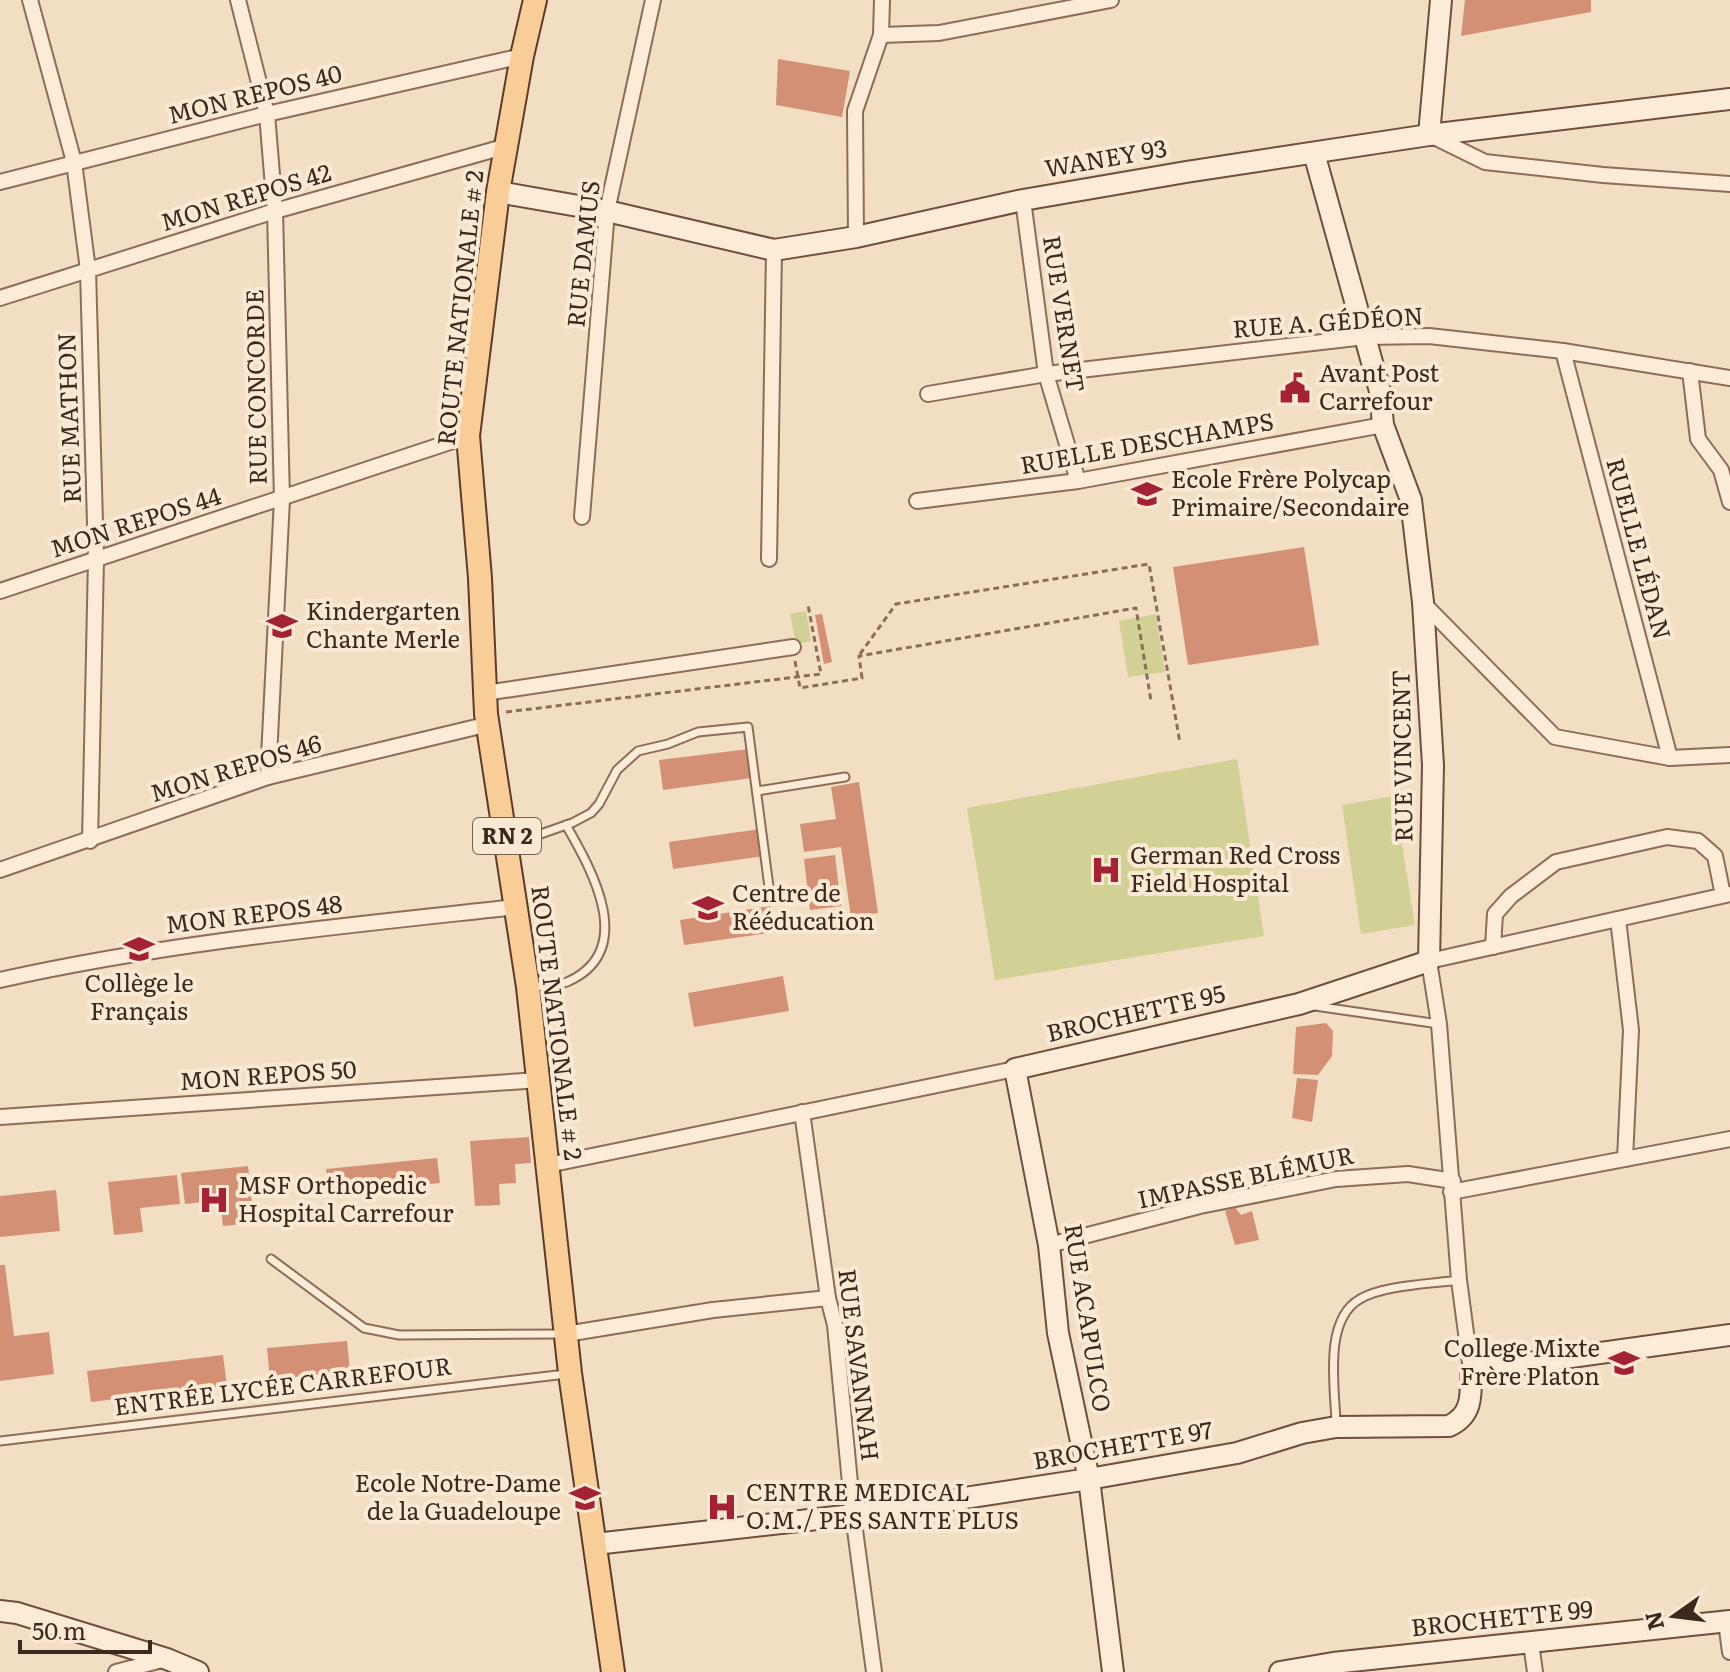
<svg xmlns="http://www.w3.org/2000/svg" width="1730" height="1672" viewBox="0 0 1730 1672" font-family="Literata,serif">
  <rect width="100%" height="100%" fill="#f2dec3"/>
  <g fill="#d1d095">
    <path d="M806,611L811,641L796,644L790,614Z"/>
    <path d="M1156,614L1165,672L1128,677L1119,621Z"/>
    <path d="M1237,759L1264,936L995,980L967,808Z"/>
    <path d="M1394,796L1415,925L1361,934L1342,805Z"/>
  </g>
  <g fill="#d39075">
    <path d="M1465,0H1591V12L1461,36Z"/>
    <path d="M778,59L850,71L842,117L776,105Z"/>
    <path d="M1304,547L1319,645L1188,665L1173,567Z"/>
    <path d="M822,614L832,662L824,664L815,615Z"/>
    <path d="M749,749L752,778L663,790L659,760Z"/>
    <path d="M859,782L878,913L851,917L841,847L804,852L800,824L836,819L831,787Z"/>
    <path d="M760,829L764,856L673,869L669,842Z"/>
    <path d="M835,855L841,906L810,910L804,859Z"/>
    <path d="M771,906L776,932L684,945L680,920Z"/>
    <path d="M783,976L789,1011L694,1027L688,993Z"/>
    <path d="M1326,1023L1333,1031L1332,1056L1318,1075L1293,1074L1296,1027Z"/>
    <path d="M1297,1078L1318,1080L1312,1122L1292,1118Z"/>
    <path d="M529,1137L531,1163L515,1164L516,1183L499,1184L500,1205L475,1206L470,1141Z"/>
    <path d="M437,1158L440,1183L329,1194L326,1169Z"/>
    <path d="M248,1166L254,1223L223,1226L220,1200L185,1204L181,1173Z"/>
    <path d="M177,1175L180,1204L140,1208L143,1232L114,1235L108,1182Z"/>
    <path d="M56,1190L60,1231L0,1237V1196Z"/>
    <path d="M1235,1207L1241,1215L1252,1211L1259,1240L1235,1245L1225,1211Z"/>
    <path d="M0,1265H5L14,1336L49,1332L54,1374L0,1381Z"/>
    <path d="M347,1341L350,1372L270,1379L267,1348Z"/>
    <path d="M223,1355L227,1386L91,1402L87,1371Z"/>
  </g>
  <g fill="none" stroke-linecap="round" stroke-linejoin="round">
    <g stroke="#8e6d58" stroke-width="11">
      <g id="lane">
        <path d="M757,791L845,777"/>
        <path d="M509,835L535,836L572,823L591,813L599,804L617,770L638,751L668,744L698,732L748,727L769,887"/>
        <path d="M530,987C542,986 557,986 567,982C638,951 592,870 566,825"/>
        <path d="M1315,1006L1439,1024"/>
        <path d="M271,1259L364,1328L399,1335L564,1334"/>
        <path d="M1336,1423C1335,1387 1323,1320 1360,1299C1383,1285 1431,1284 1459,1280"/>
        <path d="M0,1441L566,1374"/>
      </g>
    </g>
    <g stroke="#8e6d58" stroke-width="18">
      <g id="street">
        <path d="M30,0L74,162L88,270L96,559L90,841"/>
        <path d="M238,0L267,114L275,211L282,499L268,777"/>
        <path d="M881,35L939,33L1111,0"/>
        <path d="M1430,135L1485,162L1603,175L1730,184"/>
        <path d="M0,182L267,114L522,56"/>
        <path d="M1023,200L1046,374L1078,481"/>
        <path d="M856,237L855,111L881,35L882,0"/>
        <path d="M0,298L275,211L507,146"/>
        <path d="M1563,351L1670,758"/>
        <path d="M1690,371L1698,439L1721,470L1730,502"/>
        <path d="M928,394L1046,374L1365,337L1429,336L1563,351L1730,378"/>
        <path d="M917,501L1078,481L1383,425"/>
        <path d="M582,517L607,211L653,0"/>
        <path d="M769,559L774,250"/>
        <path d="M0,591L468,436"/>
        <path d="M1423,603L1555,737L1670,758L1730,755"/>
        <path d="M485,693L793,647"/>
        <path d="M0,870L268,777L489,724"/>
        <path d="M1618,919L1631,1030L1625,1159"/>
        <path d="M1493,947L1495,914L1511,896L1556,862L1667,837L1698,841L1715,856L1723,895"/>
        <path d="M0,980C170,942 343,926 516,907"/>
        <path d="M802,1112L828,1298L835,1325L853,1515L874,1672"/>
        <path d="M0,1117L539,1080"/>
        <path d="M548,1165L1015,1069"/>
        <path d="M1451,1192L1730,1139"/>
        <path d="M1049,1245L1200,1206L1336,1179L1408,1174L1453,1181"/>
        <path d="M566,1334L713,1310L828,1298"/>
        <path d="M1471,1371L1459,1280L1439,1024L1429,961L1730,894"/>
        <path d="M1726,1622L1730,1652"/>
        <path d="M1531,1643L1535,1672"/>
        <path d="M116,1672L166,1659"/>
      </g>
    </g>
    <g stroke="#704e3b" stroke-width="24">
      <g id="secondary">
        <path d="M1429,135L1441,0"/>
        <path d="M498,192L607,211L774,250L856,237L1023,200L1186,172L1429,135L1730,99"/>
        <path d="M595,1544L853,1515L1089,1479L1237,1453L1302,1433L1336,1427L1449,1426C1473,1415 1471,1395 1471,1371L1730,1335"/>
        <path d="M0,1611L17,1613L167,1659L198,1672"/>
        <path d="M1113,1672L1089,1479L1058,1333L1049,1245L1015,1069L1299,1004L1429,961L1433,765L1423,602L1411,500L1383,425L1380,391L1314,153"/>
        <path d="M1280,1672L1333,1663L1730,1621"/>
      </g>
    </g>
    <g stroke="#5b3c2c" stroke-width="26">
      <path id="primary" d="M535,0L522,56L498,192L468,436L480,578L486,714L528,987L570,1373L613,1672"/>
    </g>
    <g stroke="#8e6d58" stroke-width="3" stroke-dasharray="6 4" stroke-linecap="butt">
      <path d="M860,654L896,604L1149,564L1180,743"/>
      <path d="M795,661L800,688L862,678L859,656L1136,608L1151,701"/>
      <path d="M506,712L821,674L808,605"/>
    </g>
    <use href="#lane" stroke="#fcecd7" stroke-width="7"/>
    <use href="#street" stroke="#fcecd7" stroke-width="14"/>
    <use href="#secondary" stroke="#fcecd7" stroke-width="20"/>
    <use href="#primary" stroke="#f8cd97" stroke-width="22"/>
  </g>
  <defs>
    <g id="civic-bare" transform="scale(2.4)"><path d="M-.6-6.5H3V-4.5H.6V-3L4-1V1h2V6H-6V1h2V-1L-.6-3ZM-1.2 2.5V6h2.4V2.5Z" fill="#a32234" stroke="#f9e9d3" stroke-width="2.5" paint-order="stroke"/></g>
    <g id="school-bare" transform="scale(2.4)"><path d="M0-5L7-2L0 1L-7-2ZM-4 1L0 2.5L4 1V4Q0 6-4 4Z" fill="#a32234" stroke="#f9e9d3" stroke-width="2.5" paint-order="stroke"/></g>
    <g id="hospital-bare" transform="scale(2.4)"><path d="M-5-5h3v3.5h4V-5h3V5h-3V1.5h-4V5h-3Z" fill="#a32234" stroke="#f9e9d3" stroke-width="2.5" paint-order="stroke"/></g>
  </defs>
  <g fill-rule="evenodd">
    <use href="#civic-bare" x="1295" y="388"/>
    <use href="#school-bare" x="1147" y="494"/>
    <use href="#school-bare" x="282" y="626"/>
    <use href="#hospital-bare" x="1106" y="870"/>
    <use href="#school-bare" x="708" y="908"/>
    <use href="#school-bare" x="139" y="949"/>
    <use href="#hospital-bare" x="214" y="1200"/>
    <use href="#school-bare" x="1624" y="1363"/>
    <use href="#school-bare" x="585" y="1498"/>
    <use href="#hospital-bare" x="722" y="1507"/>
  </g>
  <g text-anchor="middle" stroke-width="8" stroke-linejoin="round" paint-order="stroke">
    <rect fill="#f9e9d3" stroke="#756254" stroke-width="2" x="473" y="818" width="68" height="36" rx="6"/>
    <g font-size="22" font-weight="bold" fill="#3d281d">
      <text x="507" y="844">RN 2</text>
    </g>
    <g font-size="24" fill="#3d281d" stroke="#f9e9d3">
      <text transform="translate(255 95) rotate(-14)" y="8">MON REPOS 40</text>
      <text transform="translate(1106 159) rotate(-10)" y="8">WANEY 93</text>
      <text transform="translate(246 198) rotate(-17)" y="8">MON REPOS 42</text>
      <text transform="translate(584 254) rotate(-84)" y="8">RUE DAMUS</text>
      <text transform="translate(461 308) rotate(-84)" y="8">ROUTE NATIONALE # 2</text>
      <text transform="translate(1063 314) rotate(81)" y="8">RUE VERNET</text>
      <text transform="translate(1328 323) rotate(-4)" y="8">RUE A. GÉDÉON</text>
      <text transform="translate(257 387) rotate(-91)" y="8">RUE CONCORDE</text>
      <text transform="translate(70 418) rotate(-92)" y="8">RUE MATHON</text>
      <text transform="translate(1147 444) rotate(-10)" y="8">RUELLE DESCHAMPS</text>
      <text transform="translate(136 523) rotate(-18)" y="8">MON REPOS 44</text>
      <text transform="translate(1638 549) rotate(75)" y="8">RUELLE LÉDAN</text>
      <text transform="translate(1403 756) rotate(-91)" y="8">RUE VINCENT</text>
      <text transform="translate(236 769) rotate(-17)" y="8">MON REPOS 46</text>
      <text transform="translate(254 915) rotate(-7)" y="8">MON REPOS 48</text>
      <text transform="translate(1136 1014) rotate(-13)" y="8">BROCHETTE 95</text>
      <text transform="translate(556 1023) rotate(83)" y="8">ROUTE NATIONALE # 2</text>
      <text transform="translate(268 1076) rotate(-4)" y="8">MON REPOS 50</text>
      <text transform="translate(1246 1178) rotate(-12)" y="8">IMPASSE BLÉMUR</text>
      <text transform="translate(1087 1318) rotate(81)" y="8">RUE ACAPULCO</text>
      <text transform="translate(858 1365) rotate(83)" y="8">RUE SAVANNAH</text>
      <text transform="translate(283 1387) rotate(-7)" y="8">ENTRÉE LYCÉE CARREFOUR</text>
      <text transform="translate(1123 1446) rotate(-10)" y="8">BROCHETTE 97</text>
      <text transform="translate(1502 1619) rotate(-6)" y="8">BROCHETTE 99</text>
    </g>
    <g font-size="24" fill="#3d281d" stroke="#f9e9d3" text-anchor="start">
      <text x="1319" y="382">Avant Post<tspan x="1319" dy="28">Carrefour</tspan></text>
      <text x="1171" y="488">Ecole Frère Polycap<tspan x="1171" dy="28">Primaire/Secondaire</tspan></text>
      <text x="306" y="620">Kindergarten<tspan x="306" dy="28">Chante Merle</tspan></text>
      <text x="1130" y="864">German Red Cross<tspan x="1130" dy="28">Field Hospital</tspan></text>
      <text x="732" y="902">Centre de<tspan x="732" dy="28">Rééducation</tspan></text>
      <text x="139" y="992" text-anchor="middle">Collège le<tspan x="139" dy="28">Français</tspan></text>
      <text x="238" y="1194">MSF Orthopedic<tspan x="238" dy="28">Hospital Carrefour</tspan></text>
      <text x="1600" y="1357" text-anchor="end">College Mixte<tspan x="1600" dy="28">Frère Platon</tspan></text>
      <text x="561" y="1492" text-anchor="end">Ecole Notre-Dame<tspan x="561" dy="28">de la Guadeloupe</tspan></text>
      <text x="746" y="1501">CENTRE MEDICAL<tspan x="746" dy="28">O.M./ PES SANTE PLUS</tspan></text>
    </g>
  </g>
  <g transform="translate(1674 1616) rotate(256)" stroke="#f9e9d3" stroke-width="6" paint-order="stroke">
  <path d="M0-6L14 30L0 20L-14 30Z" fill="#3d281d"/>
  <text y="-12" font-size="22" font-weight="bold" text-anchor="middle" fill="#3d281d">N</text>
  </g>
  <path d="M20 1640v12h130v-12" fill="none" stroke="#3d281d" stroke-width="4"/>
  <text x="32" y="1640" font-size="24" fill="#3d281d" stroke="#f9e9d3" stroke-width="6" paint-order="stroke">50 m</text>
</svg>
